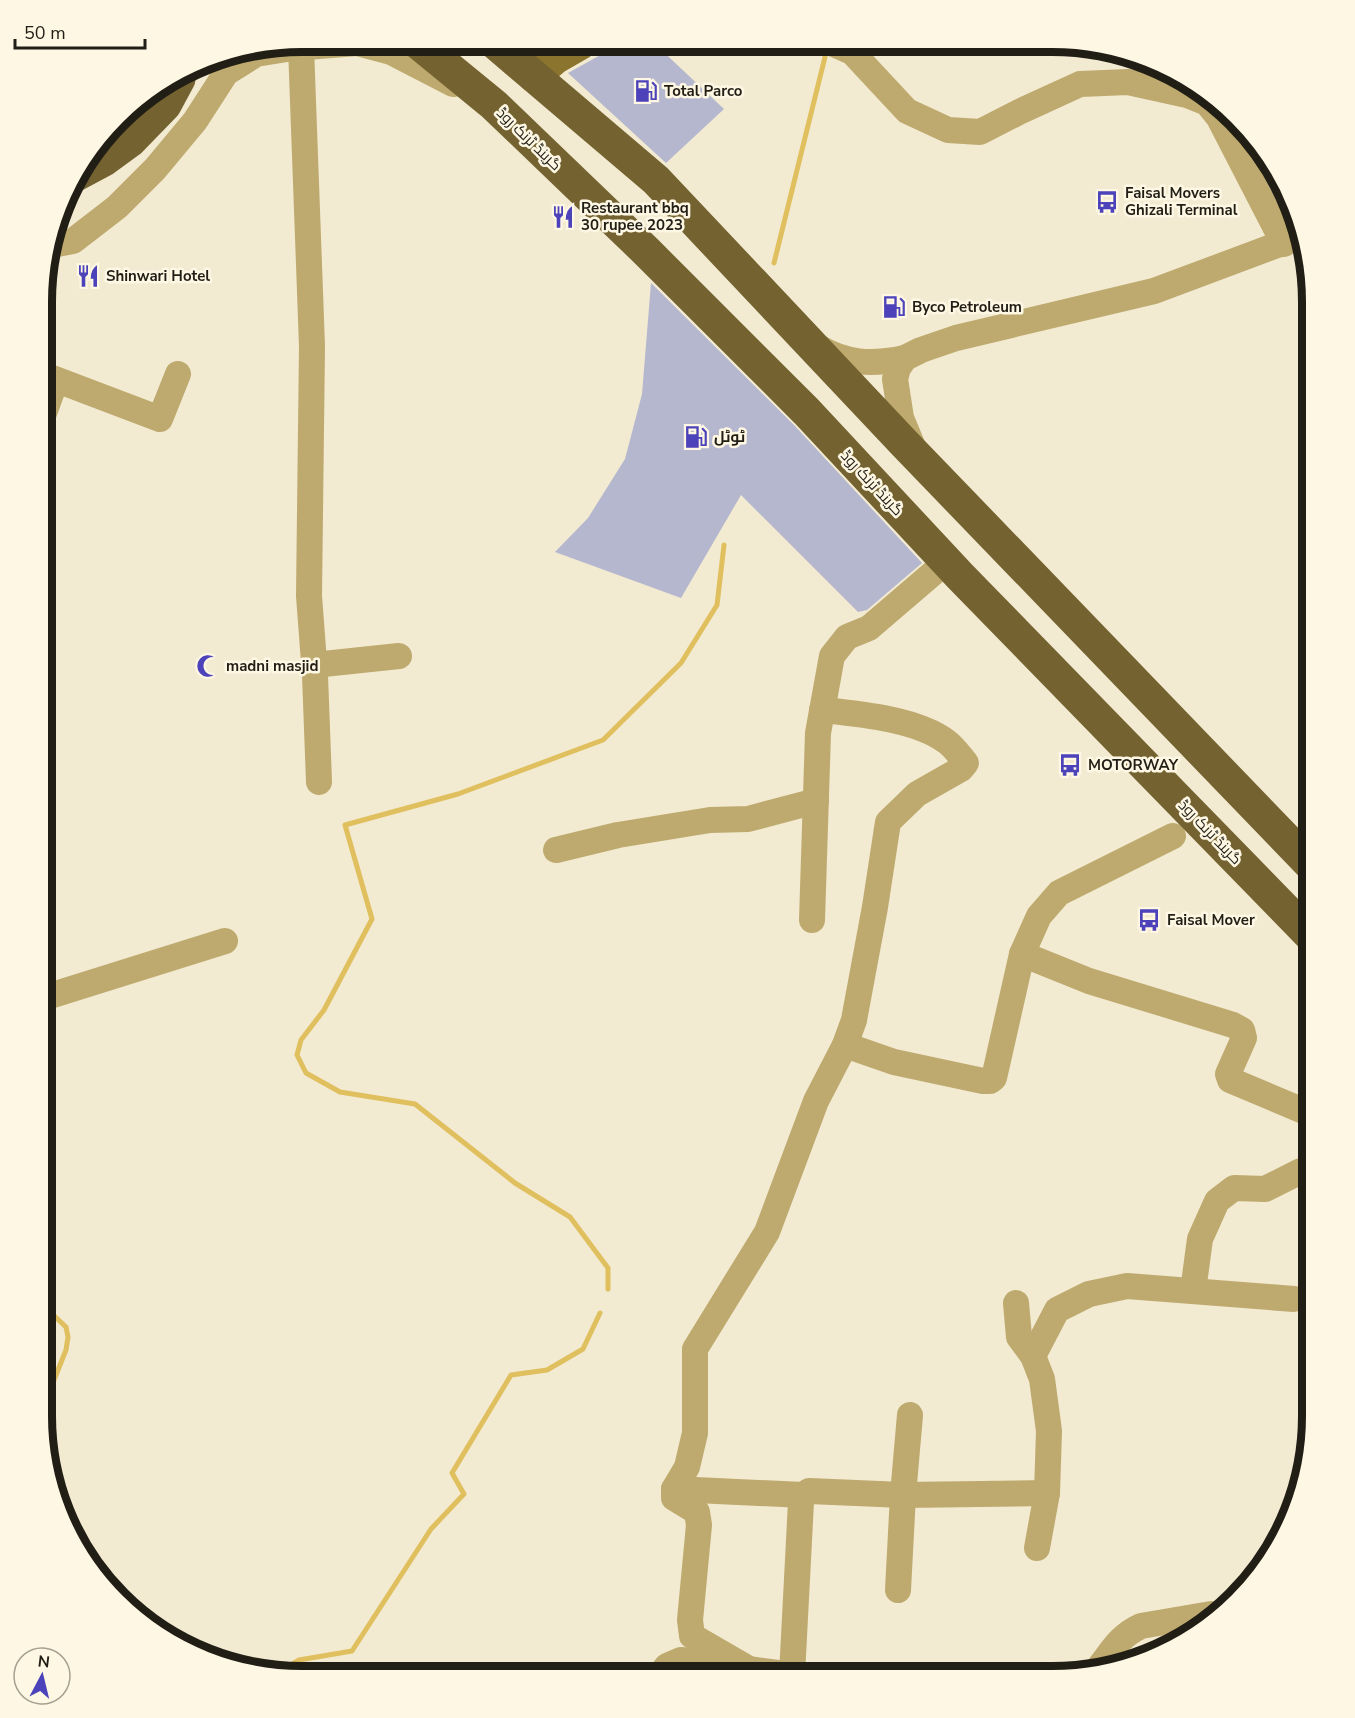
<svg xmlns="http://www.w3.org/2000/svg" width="1355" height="1718" viewBox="0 0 1355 1718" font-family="'Nunito Sans',Cairo,sans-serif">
  <rect width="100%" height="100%" fill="#f2ead1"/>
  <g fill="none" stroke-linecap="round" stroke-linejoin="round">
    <g stroke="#e0bf5e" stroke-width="5">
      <path d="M774,263L825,57"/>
      <path d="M608,1289V1268L570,1217L515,1183L415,1104L340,1092L306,1073L297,1055L301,1040L324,1010L372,919L345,825L458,794L603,740L681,663L717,605L724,545"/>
      <path d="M42,1306L46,1308L66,1327L68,1337L66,1350L54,1380L43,1423"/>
      <path d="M276,1674L299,1660L352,1651L431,1529L464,1494L452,1473L511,1375L547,1370L583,1349L600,1313"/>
    </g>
  </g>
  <g fill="#b5b7cf">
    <path d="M622,43H654L724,109L666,163L568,73Z"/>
    <path d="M651,283L794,425L922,563L867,610L858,612L741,495L681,598L555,552L588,518L625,459L642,394Z"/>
  </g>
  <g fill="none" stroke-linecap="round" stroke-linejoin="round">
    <g stroke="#beaa6e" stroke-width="26">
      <path d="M834,44L852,52L907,111L948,130L980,132L1019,112L1080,84L1128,82L1187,95L1207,103L1219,118L1284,244"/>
      <path d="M301,47L312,346L309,596L315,675L319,782"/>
      <path d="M52,245L73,241L117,207L155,169L195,121L226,73L256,54L293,48L357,43L391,52L453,84"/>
      <path d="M816,346C846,364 871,365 905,358"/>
      <path d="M44,375L160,419L178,374"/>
      <path d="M44,413L56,380"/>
      <path d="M913,447L901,418L895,379L898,368L905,358L921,350L956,338L1154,291L1304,235"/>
      <path d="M314,665L399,656"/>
      <path d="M822,710C860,714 917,719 947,742C954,747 960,756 966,763L961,769L917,794L888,822L875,907L854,1020L845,1045"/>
      <path d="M556,850L618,835L710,820L748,819L816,801"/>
      <path d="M812,920L818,733L832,656L847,637L869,628L946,562"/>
      <path d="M1022,954L1089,981L1233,1025L1242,1030L1244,1038L1228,1074L1230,1080L1313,1115"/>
      <path d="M43,998L225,941"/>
      <path d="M1193,1291L1200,1239L1217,1201L1234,1188L1265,1189L1301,1171L1313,1169"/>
      <path d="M1016,1303L1019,1337L1033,1356L1042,1379L1049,1431L1047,1493L1037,1548"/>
      <path d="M1033,1356L1057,1310L1089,1294L1127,1286L1294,1299"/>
      <path d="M674,1489L803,1495"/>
      <path d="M898,1590L903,1495L910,1415"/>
      <path d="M1100,1666C1114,1648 1120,1636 1141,1626L1211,1614"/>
      <path d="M749,1669L692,1636L690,1620L699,1525L697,1512L674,1498V1489L687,1467L695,1433V1349L767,1232L816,1101L845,1045L894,1062L983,1081H990L994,1078L1022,954L1039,916L1059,893L1173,836"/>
      <path d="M660,1675L667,1666L681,1660L793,1675"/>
      <path d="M792,1675L801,1502L803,1495L809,1491L903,1495L1047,1493"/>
    </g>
    <path stroke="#8b752e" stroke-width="33" d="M534,76L555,58L581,43"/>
    <g stroke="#746330" stroke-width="33">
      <path d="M417,42L494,105L647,252L807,412L960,576L1313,938"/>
      <path d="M495,43L656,180L904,443L1313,867"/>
      <path d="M76,175L104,160L130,141L165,105L179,79"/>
    </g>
  </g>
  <defs>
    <g id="fuel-bare" transform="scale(1.8)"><path d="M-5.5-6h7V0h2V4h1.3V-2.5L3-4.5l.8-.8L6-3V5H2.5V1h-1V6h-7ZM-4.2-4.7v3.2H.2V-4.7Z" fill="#4c42b9" stroke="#fef7e4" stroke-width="2.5" paint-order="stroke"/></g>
    <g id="bus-bare" transform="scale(1.8)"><path d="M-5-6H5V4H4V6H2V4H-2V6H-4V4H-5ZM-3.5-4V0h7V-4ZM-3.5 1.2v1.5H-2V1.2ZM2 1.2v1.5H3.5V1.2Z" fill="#4c42b9" stroke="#fef7e4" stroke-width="2.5" paint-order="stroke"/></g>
    <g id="restaurant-bare" transform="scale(1.8)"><path d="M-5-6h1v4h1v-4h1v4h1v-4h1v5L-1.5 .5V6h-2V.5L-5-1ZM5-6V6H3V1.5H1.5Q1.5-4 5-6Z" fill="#4c42b9" stroke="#fef7e4" stroke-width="2.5" paint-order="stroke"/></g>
    <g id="mosque-bare" transform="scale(1.8)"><path d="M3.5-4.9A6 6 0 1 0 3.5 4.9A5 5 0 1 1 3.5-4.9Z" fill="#4c42b9" stroke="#fef7e4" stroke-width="2.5" paint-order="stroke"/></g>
  </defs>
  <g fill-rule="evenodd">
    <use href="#fuel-bare" x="646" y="91"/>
    <use href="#bus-bare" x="1107" y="202"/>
    <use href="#restaurant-bare" x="563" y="217"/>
    <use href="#restaurant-bare" x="88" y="276"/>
    <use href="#fuel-bare" x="894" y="307"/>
    <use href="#fuel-bare" x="696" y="437"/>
    <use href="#mosque-bare" x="208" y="666"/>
    <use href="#bus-bare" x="1070" y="765"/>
    <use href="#bus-bare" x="1149" y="920"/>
  </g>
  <g text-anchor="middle" stroke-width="5" stroke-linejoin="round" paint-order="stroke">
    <g font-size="15" font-weight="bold" fill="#211e15" stroke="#fef7e4" text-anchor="start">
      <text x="664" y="96">Total Parco</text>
      <text x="1125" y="198">Faisal Movers<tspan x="1125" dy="17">Ghizali Terminal</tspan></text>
      <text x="581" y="213">Restaurant bbq<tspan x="581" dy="17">30 rupee 2023</tspan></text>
      <text x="106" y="281">Shinwari Hotel</text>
      <text x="912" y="312">Byco Petroleum</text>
      <text x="714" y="442">ٹوٹل</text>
      <text x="226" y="671">madni masjid</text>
      <text x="1088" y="770">MOTORWAY</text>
      <text x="1167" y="925">Faisal Mover</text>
    </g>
    <g font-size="15" fill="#211e15" stroke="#fef7e4">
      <text transform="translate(529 139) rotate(44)" y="5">گرینڈ ٹرنک روڈ</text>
      <text transform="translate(872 483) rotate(47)" y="5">گرینڈ ٹرنک روڈ</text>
      <text transform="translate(1210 832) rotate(46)" y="5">گرینڈ ٹرنک روڈ</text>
    </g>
  </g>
  <path d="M0 0H1355V1718H0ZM302 52H1052A250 250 0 0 1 1302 302V1416A250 250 0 0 1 1052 1666H302A250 250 0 0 1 52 1416V302A250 250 0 0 1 302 52Z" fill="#fef7e4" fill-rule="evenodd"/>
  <path fill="none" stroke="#211e15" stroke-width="8" d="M302 52H1052A250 250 0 0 1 1302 302V1416A250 250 0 0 1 1052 1666H302A250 250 0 0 1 52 1416V302A250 250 0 0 1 302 52Z"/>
  <g transform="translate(42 1676) rotate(7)"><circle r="28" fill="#fef7e4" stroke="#a6a091" stroke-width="1.5"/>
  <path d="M0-4.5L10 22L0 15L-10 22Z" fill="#4c42b9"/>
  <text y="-9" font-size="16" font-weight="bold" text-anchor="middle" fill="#211e15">N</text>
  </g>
  <path d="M15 39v9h130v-9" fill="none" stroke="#211e15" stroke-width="3"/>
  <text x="24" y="39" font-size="18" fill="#211e15" stroke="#fef7e4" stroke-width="4.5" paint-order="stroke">50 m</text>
</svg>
